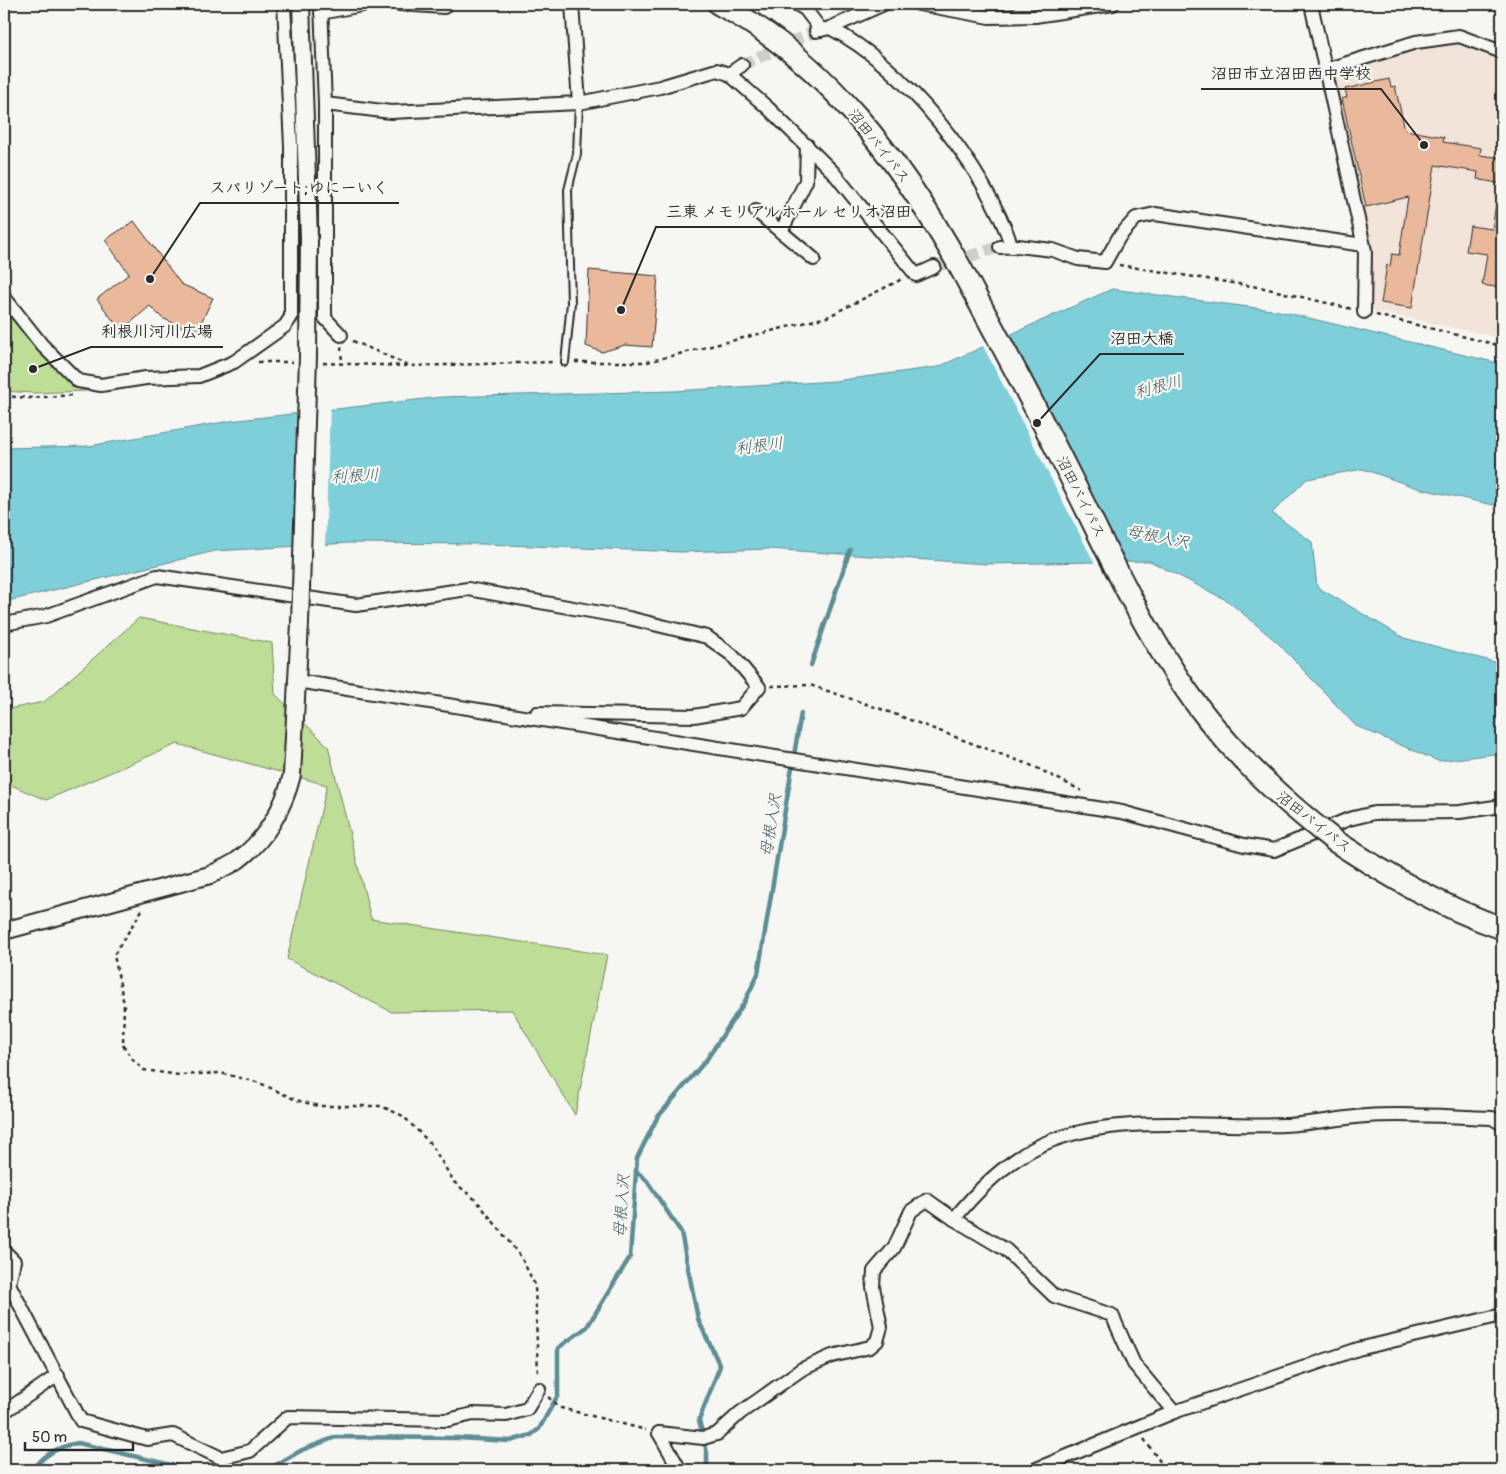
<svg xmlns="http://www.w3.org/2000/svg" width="1506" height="1474" viewBox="0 0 1506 1474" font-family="Pangolin,'Klee One',sans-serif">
  <rect width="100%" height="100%" fill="#f6f6f2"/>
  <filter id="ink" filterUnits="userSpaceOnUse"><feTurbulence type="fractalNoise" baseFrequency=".02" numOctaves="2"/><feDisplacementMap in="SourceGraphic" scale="10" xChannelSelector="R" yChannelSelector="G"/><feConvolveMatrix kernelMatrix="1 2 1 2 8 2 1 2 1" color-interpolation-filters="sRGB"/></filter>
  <g filter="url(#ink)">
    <path fill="#f2e4d8" d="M1452,41L1502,59V338L1369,310L1331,78L1335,72L1425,44Z"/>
    <g fill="#bedd96" stroke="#748460">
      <path d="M4,303L39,347L87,391L32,393L4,391Z"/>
      <path d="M139,618L272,643L275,694L328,746L371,919L607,955L575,1115L512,1010L392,1012L287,959L327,785L177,744L46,800L4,782V710L44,702Z"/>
    </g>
    <path fill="#7fcfda" stroke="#5d8d94" d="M1112,289L1279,311L1502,364V510L1498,506L1417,488L1363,469L1307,479L1272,513L1312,542L1317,587L1404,638L1502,664V753L1438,761L1356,726L1277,642L1228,601L1150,561L986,564L769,549L681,552L482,544L349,543L215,551L4,602V448L89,446L230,421L442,397L675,391L835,381L938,367Z"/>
    <g fill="#f6f6f2">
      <path d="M1006,334L1124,564H1095L982,344Z"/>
      <path d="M330,407L325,547L293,549L296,411Z"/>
    </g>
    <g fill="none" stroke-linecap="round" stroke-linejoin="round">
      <g stroke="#5d8d94" stroke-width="4.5">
        <path d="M811,665L850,550"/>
        <path d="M636,1171L647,1181L681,1232L698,1319L720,1366L699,1420L707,1453V1470"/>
        <path d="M33,1470C44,1454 59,1446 78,1443L193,1470"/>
        <path d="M267,1470L302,1450L336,1437L458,1438L510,1441L531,1435L539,1429L558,1395V1348L587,1327L630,1257L637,1158L657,1118L707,1059L744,1003L758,974L801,713"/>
      </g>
    </g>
    <g fill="#eab99b" stroke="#2b2b2b">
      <path d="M1389,79L1391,87L1395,86L1405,130L1444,137L1443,142L1481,148L1480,155L1502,158V184L1477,179L1478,172L1435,165L1412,308L1381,303L1387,265L1390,266L1392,254L1399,255L1408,197L1366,207L1342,99L1347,97L1345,89Z"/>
      <path d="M1496,204L1502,205V288L1482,285L1487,254L1466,251L1470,226L1492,229Z"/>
      <path d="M134,221L181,284L213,298L196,333L162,318L150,306L121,331L97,299L129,274L105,240Z"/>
      <path d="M589,270L658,276L652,347L625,345L602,352L586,346Z"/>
    </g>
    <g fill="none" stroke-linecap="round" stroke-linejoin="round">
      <g stroke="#cdcdca" stroke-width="12" stroke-dasharray="12 6" stroke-linecap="butt">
        <path d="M742,65L816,31"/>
        <path d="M934,267L1000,247"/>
        <path d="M292,318H318"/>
      </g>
      <g stroke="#2b2b2b" stroke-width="10">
        <path id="service" d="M565,362L571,303L568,190L577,154L579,103"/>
      </g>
      <g stroke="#2b2b2b" stroke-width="16">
        <g id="minor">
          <path d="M321,4L325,104L391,112L579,103L660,87L717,70L729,74L742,65"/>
          <path d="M399,4L444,7"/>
          <path d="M572,4L579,103"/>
          <path d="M796,4L805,9L821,30"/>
          <path d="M919,4L989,17L1035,16L1113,4"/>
          <path d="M1311,4L1365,251L1364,312"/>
          <path d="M321,13L367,4"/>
          <path d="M830,28C905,67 985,167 1012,247"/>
          <path d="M816,31L830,28L884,4"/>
          <path d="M1325,70L1416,42L1459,36L1502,52"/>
          <path d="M729,74L768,108L833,172L916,275L934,267"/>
          <path d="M325,104V318L341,335"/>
          <path d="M756,211L814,259"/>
          <path d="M781,232L806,181L807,145"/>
          <path d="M1000,247L1018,246L1053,250L1078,259L1105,262L1119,237L1136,218L1155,214L1363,245"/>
          <path d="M4,297L42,345L78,381L101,385L146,378L199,376L234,362L285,326L291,317V146L284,4"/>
          <path d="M4,624L46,616L157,576L356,605L468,589L629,618L707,637L732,655L759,687L741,708L694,716L537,713"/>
          <path d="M297,681L1122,812L1244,845L1274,850L1349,819L1374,813L1460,812L1502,806"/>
          <path d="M954,1219C980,1187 1014,1154 1053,1140C1122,1114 1211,1128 1284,1125C1311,1124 1339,1118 1367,1116C1408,1113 1451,1117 1492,1118L1502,1124"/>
          <path d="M4,1251L14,1261L9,1284L4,1288"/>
          <path d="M9,1284L81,1421L147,1439L173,1435L221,1458L250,1451L288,1417L448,1420L473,1414L506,1415L527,1409L539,1389"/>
          <path d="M4,1412L58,1375"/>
          <path d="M659,1433L703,1438L717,1434L740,1413L802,1369L832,1356L870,1347L877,1341L881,1327L873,1287L874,1271L894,1248L911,1211L927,1200L954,1219L1006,1250L1054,1296L1112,1315L1134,1364L1174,1412"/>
          <path d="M659,1433L680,1470"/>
          <path d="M1034,1470L1174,1412L1358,1349L1502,1315"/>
        </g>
      </g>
      <g stroke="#2b2b2b" stroke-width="20">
        <g id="tertiary">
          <path d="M301,4L309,238L308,356"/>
          <path d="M4,931L210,875C219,870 230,866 238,860C266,840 284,807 292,775L300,623"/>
        </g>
      </g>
      <g stroke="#2b2b2b" stroke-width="25">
        <g id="trunk">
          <path d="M719,4C827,61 901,162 960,267"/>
          <path d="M1335,841C1387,875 1443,908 1502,928"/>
        </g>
      </g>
      <g stroke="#2b2b2b" stroke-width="2.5" stroke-dasharray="4 4" stroke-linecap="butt">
        <path d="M1119,265L1264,288L1352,309"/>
        <path d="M1376,315L1502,346"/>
        <path d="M353,341L410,366L554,362"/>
        <path d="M341,347L342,364"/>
        <path d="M258,362H293"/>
        <path d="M575,362H647L827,317L902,279"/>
        <path d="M323,363L408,366"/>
        <path d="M4,396L30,398L74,395"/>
        <path d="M771,686L810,685L881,709L1035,767L1082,791"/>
        <path d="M142,910L114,955L124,1004L123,1045L134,1061L144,1070L179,1075L221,1073L260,1083L296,1100L319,1106H381L403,1116L431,1144L454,1182L477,1201L521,1257L535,1285L538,1376"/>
        <path d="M548,1397L561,1408L646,1430"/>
        <path d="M1144,1439L1166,1470"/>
      </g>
      <use href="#service" stroke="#f6f6f2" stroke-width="6"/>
      <use href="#minor" stroke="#f6f6f2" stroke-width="12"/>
      <use href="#tertiary" stroke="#f6f6f2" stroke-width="16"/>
      <use href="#trunk" stroke="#f6f6f2" stroke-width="21"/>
      <g stroke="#2b2b2b" stroke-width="20" stroke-linecap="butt">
        <path id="tertiary-bridge" d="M300,623L308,356"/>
      </g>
      <g stroke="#2b2b2b" stroke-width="25" stroke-linecap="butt">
        <path id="trunk-bridge" d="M960,267C996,334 1032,400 1066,468C1102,539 1134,612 1178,678C1220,742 1275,795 1335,841"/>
      </g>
      <use href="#tertiary-bridge" stroke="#f6f6f2" stroke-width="16"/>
      <use href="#trunk-bridge" stroke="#f6f6f2" stroke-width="21"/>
    </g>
  </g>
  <g text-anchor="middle" stroke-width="4.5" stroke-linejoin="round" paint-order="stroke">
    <g font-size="15" fill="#2b2b2b" stroke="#f6f6f2">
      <text transform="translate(879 146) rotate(52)" y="5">沼田バイパス</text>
      <text transform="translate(1081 497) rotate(63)" y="5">沼田バイパス</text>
      <text transform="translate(1314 822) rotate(38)" y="5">沼田バイパス</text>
    </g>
    <g font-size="16" font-style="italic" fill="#445c60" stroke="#f6f6f2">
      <text transform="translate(1158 386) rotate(-15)" y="6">利根川</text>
      <text transform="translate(759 445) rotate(-7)" y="6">利根川</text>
      <text transform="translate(355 475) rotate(-3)" y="6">利根川</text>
      <text transform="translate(1158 536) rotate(11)" y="6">母根入沢</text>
      <text transform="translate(770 825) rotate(-81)" y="6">母根入沢</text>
      <text transform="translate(621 1206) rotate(-86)" y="6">母根入沢</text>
    </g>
  </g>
  <path fill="none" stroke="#2b2b2b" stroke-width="2" d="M1424 145L1381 89H1201M150 279L200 203H399M621 310L656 227H923M33 369L91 347H223M1037 423L1100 354H1184"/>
  <g fill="#2b2b2b" stroke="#f6f6f2" stroke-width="2">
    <circle cx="1424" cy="145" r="5"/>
    <circle cx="150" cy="279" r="5"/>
    <circle cx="621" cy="310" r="5"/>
    <circle cx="33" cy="369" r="5"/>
    <circle cx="1037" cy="423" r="5"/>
  </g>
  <g font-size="16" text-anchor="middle" font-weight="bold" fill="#2b2b2b" stroke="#f6f6f2" stroke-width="4.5" stroke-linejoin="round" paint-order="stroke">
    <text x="1291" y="79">沼田市立沼田西中学校</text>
    <text x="299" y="193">スパリゾート;ゆにーいく</text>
    <text x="789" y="217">三東 メモリアルホール セリオ沼田</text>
    <text x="157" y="337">利根川河川広場</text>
    <text x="1142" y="344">沼田大橋</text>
  </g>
  <rect width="1506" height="1474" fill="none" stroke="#f6f6f2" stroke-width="20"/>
  <rect x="10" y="10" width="1486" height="1454" fill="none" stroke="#2b2b2b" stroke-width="2" filter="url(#ink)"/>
  <path d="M25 1442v8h108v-8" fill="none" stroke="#2b2b2b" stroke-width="2.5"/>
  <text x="32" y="1442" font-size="15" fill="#2b2b2b" stroke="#f6f6f2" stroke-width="4" paint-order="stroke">50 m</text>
</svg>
